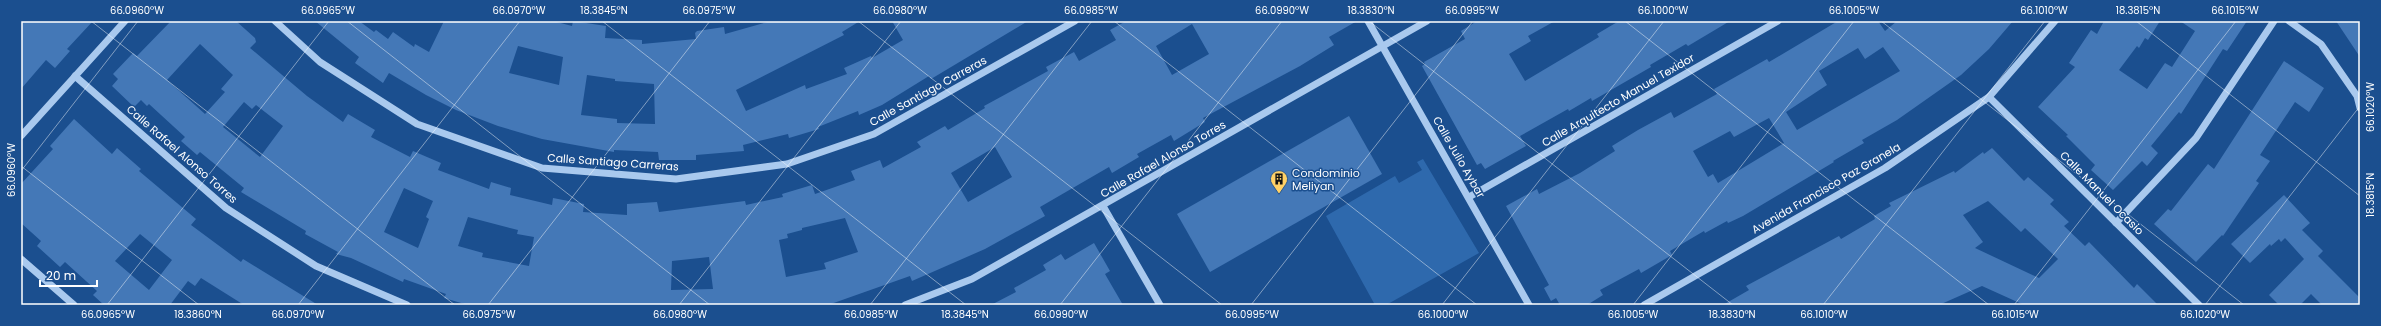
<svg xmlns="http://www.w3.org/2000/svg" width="2381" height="326" viewBox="0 0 2381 326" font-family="Poppins,sans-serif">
  <rect width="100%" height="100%" fill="#1b4f8f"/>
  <path fill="#2e69ad" d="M1423,159L1479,253L1386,305H1375L1326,216L1395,176L1399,183L1422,170L1417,162Z"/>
  <g fill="#4478b7" fill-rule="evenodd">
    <path d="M21,21H93L67,49L70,51L55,68L46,60L21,89Z"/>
    <path d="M171,21H236L255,38L256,42L250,48L307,96L343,122L348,114L375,130L371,137L410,157L413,151L441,163L438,170L489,189L491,182L511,188L510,195L552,205L553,198L584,204L583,212L627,215V204L657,202L659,212L745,201L746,205L783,197L782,194L812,185L815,194L855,180L851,171L880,160L883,168L921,147L917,142L945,126L948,130L985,108L984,106L1048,71L1046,67L1074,52L1079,61L1116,40L1110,30L1126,21H1357L1329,37L1334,45L1300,66L1203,118L1205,122L1174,141L1171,135L1137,154L1139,157L1112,173L1109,167L1040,207L1045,216L985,249L912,281L910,276L828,305H468L444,298L446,294L404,279L403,282L351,258L336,254L338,252L305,234L306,231L241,192L244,188L200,152L197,155L181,141L185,137L149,104L147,106L141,100L134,107L112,86L118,79L113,74L133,53L137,56ZM1192,24L1209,54L1172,75L1156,46ZM200,44L233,75L221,89L225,92L205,114L167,80ZM244,102L252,109L256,105L283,126L260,157L223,127ZM995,147L1012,177L968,202L951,173ZM404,188L433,201L426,217L429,219L418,248L384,232ZM468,217L518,230L517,234L534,237L529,266L482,257L483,253L458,246ZM845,218L858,252L824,263L826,269L786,277L779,240L788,238L787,234L802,230V228ZM709,257L713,289L671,290L672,261Z"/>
    <path d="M315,21H359L374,32L376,30L388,39L393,32L414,47L415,44L429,52L444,21H553L572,26L573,21L606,26L605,38L642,40V44L696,39L695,33L697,31L724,27L725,34L771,21H860L842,32L844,35L736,90L746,111L805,85L806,89L847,74L844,68L871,56L872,58L903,40L892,21H1028L931,79L929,76L882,105L859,115L858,111L818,127L819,129L789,138L788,134L743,145L744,151L696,155V160H659L658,152L614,150V152L542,139L498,126L456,110L426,95L389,73L383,83L355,63L359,57ZM518,46L563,57L559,85L509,73ZM587,75L615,79V81L654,84L655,124L617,123V119L581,115Z"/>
    <path d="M1477,21H1555L1528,36L1531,41L1509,54L1525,81L1599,37L1597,34L1619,21H1730L1688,46L1686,44L1650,65L1651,67L1592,101L1591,98L1569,111L1568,109L1520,136L1526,146L1485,169L1481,163L1477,165L1422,66L1425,64L1424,62L1465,39L1461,31Z"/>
    <path d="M1838,21H1878L1885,31L1897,21H2013L1989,49L1961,75L1897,120L1862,140L1864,143L1833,161L1834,162L1743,216L1728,223L1727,221L1705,233L1704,231L1670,251L1672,255L1641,273L1639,269L1600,290L1603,295L1587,305H1560L1556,298L1551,301L1544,288L1549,285L1506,206L1537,189L1539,194L1580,173L1615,151L1612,146L1638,130L1671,112L1674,118L1717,94L1714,89L1767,59L1769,62ZM1883,47L1900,71L1797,130L1786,112L1827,85L1819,71L1858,48L1865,59ZM1769,118L1784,143L1718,183L1713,174L1708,177L1693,151L1730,131L1734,137Z"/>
    <path d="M2104,21H2160L2148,40L2145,38L2139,48L2137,46L2119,70L2147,89L2165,63L2172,67L2195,31L2180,21H2247L2227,51L2223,49L2181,114L2179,112L2151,146L2158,153L2147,166L2142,161L2113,190L2091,170L2095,165L2066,136L2068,135L2038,107L2075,67L2069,63L2091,30L2097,34Z"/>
    <path d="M2336,21H2360V57Z"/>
    <path d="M2284,61L2324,88L2309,112L2295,102L2260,155L2270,161L2256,181L2259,183L2223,236L2222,235L2196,262L2154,224L2168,209L2171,211L2208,164L2214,169Z"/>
    <path d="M1349,116L1382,174L1210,272L1177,214Z"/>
    <path d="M74,119L112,154L117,148L141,169L139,171L196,219L191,225L241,262L243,259L318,305H244L201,278L195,286L188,281L170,305H104L93,295L97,291L65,262L60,267L37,246L41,241L21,223V184L53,149L50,146ZM140,234L172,260L149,290L115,261Z"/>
    <path d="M1992,148L2024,181L2028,177L2054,200L2050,204L2069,222L2064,226L2085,246L2089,242L2134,288L2137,284L2158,305H2024L1982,286L1939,305H1723L1749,290L1746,286L1839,236L1841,239L1875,219L1874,216L1891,206L1889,203L1954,171L1955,173L1983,152L1984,154ZM1988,201L2021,232L2025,228L2058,259L2039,278L1975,248L1983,242L1963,215Z"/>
    <path d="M2284,195L2310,223L2302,230L2323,251L2318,256L2360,298V305H2322L2311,294L2300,305H2279L2269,295L2304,259L2285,238L2281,242L2279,239L2271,246L2270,244L2250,263L2231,244Z"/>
    <path d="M1094,243L1110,271L1105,274L1123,305H991L1016,292L1014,288L1046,270L1043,265L1061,254L1065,260Z"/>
  </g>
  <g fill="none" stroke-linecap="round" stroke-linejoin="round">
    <g stroke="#a9c9ee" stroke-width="7">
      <path d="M275,21L320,62L417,124L542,168L676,179L787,164L874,134L1075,21"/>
      <path d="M1368,21L1529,305"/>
      <path d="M2289,21L2321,44L2357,96L2360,108"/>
      <path d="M75,76L226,208L316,266L407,305"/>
      <path d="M1989,97L2199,305"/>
      <path d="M21,136L125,21"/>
      <path d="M1469,197L1778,21"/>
      <path d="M1103,206L1160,305"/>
      <path d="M2116,223L2196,138L2274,21"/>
      <path d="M21,259L74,305"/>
      <path d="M905,305L972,279L1427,21"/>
      <path d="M1644,305L1885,168L1989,97L2055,21"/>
    </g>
  </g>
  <path fill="none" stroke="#fff" stroke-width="1" stroke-opacity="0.45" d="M91,21L455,305M347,21L710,305M602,21L966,305M858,21L1222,305M1114,21L1477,305M1369,21L1733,305M1625,21L1989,305M1881,21L2244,305M2136,21L2360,196M21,166L199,305M21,171L138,21M107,305L329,21M298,305L520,21M488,305L710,21M679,305L901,21M870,305L1092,21M1060,305L1282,21M1251,305L1473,21M1442,305L1664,21M1633,305L1854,21M1823,305L2045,21M2014,305L2236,21M2205,305L2360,106"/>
  <defs>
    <g id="building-pin" transform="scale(0.9)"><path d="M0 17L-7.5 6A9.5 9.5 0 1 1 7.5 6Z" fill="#ffd166" stroke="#1b4f8f"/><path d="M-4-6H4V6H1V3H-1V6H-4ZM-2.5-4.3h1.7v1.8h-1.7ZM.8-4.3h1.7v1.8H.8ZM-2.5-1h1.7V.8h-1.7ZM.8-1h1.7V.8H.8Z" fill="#111"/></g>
  </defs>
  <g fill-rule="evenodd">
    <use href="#building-pin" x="1279" y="179"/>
  </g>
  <g text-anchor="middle" stroke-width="3" stroke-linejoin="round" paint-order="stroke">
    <g font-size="11" fill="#fff" stroke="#1b4f8f">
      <text transform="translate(928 91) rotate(-29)" y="4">Calle Santiago Carreras</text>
      <text transform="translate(1618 100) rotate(-30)" y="4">Calle Arquitecto Manuel Texidor</text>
      <text transform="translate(182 154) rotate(41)" y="4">Calle Rafael Alonso Torres</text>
      <text transform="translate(1459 157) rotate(60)" y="4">Calle Julio Aybar</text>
      <text transform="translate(1163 159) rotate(-30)" y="4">Calle Rafael Alonso Torres</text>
      <text transform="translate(613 162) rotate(4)" y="4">Calle Santiago Carreras</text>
      <text transform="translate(1826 188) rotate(-30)" y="4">Avenida Francisco Paz Granela</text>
      <text transform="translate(2102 193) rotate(45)" y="4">Calle Manuel Ocasio</text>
    </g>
    <g font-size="11" fill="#fff" stroke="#1b4f8f" text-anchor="start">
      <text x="1292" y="177">Condominio<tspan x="1292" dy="13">Meliyan</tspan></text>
    </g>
  </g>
  <rect width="2381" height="326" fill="none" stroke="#1b4f8f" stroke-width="44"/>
  <path d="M40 280v6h57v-6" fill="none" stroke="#ffffff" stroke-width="2"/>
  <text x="46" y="280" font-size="12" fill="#ffffff" stroke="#1b4f8f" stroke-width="3" paint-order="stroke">20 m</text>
  <rect x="22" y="22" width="2337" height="282" fill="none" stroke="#fff" stroke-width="1.5"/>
  <g font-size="10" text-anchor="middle" fill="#fff">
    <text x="137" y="14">66.0960°W</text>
    <text x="328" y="14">66.0965°W</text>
    <text x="519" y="14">66.0970°W</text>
    <text x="604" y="14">18.3845°N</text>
    <text x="709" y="14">66.0975°W</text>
    <text x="900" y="14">66.0980°W</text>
    <text x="1091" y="14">66.0985°W</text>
    <text x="1282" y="14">66.0990°W</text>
    <text x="1371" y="14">18.3830°N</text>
    <text x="1472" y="14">66.0995°W</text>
    <text x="1663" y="14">66.1000°W</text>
    <text x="1854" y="14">66.1005°W</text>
    <text x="2044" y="14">66.1010°W</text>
    <text x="2138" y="14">18.3815°N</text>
    <text x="2235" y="14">66.1015°W</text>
    <text transform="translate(2370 107) rotate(-90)" y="4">66.1020°W</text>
    <text transform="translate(11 170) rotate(-90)" y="4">66.0960°W</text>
    <text transform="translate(2370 195) rotate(-90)" y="4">18.3815°N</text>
    <text x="108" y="318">66.0965°W</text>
    <text x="198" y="318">18.3860°N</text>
    <text x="298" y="318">66.0970°W</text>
    <text x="489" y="318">66.0975°W</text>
    <text x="680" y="318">66.0980°W</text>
    <text x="871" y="318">66.0985°W</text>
    <text x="965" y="318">18.3845°N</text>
    <text x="1061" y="318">66.0990°W</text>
    <text x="1252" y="318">66.0995°W</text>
    <text x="1443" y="318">66.1000°W</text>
    <text x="1633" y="318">66.1005°W</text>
    <text x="1732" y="318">18.3830°N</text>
    <text x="1824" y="318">66.1010°W</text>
    <text x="2015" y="318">66.1015°W</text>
    <text x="2205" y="318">66.1020°W</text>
  </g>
</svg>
